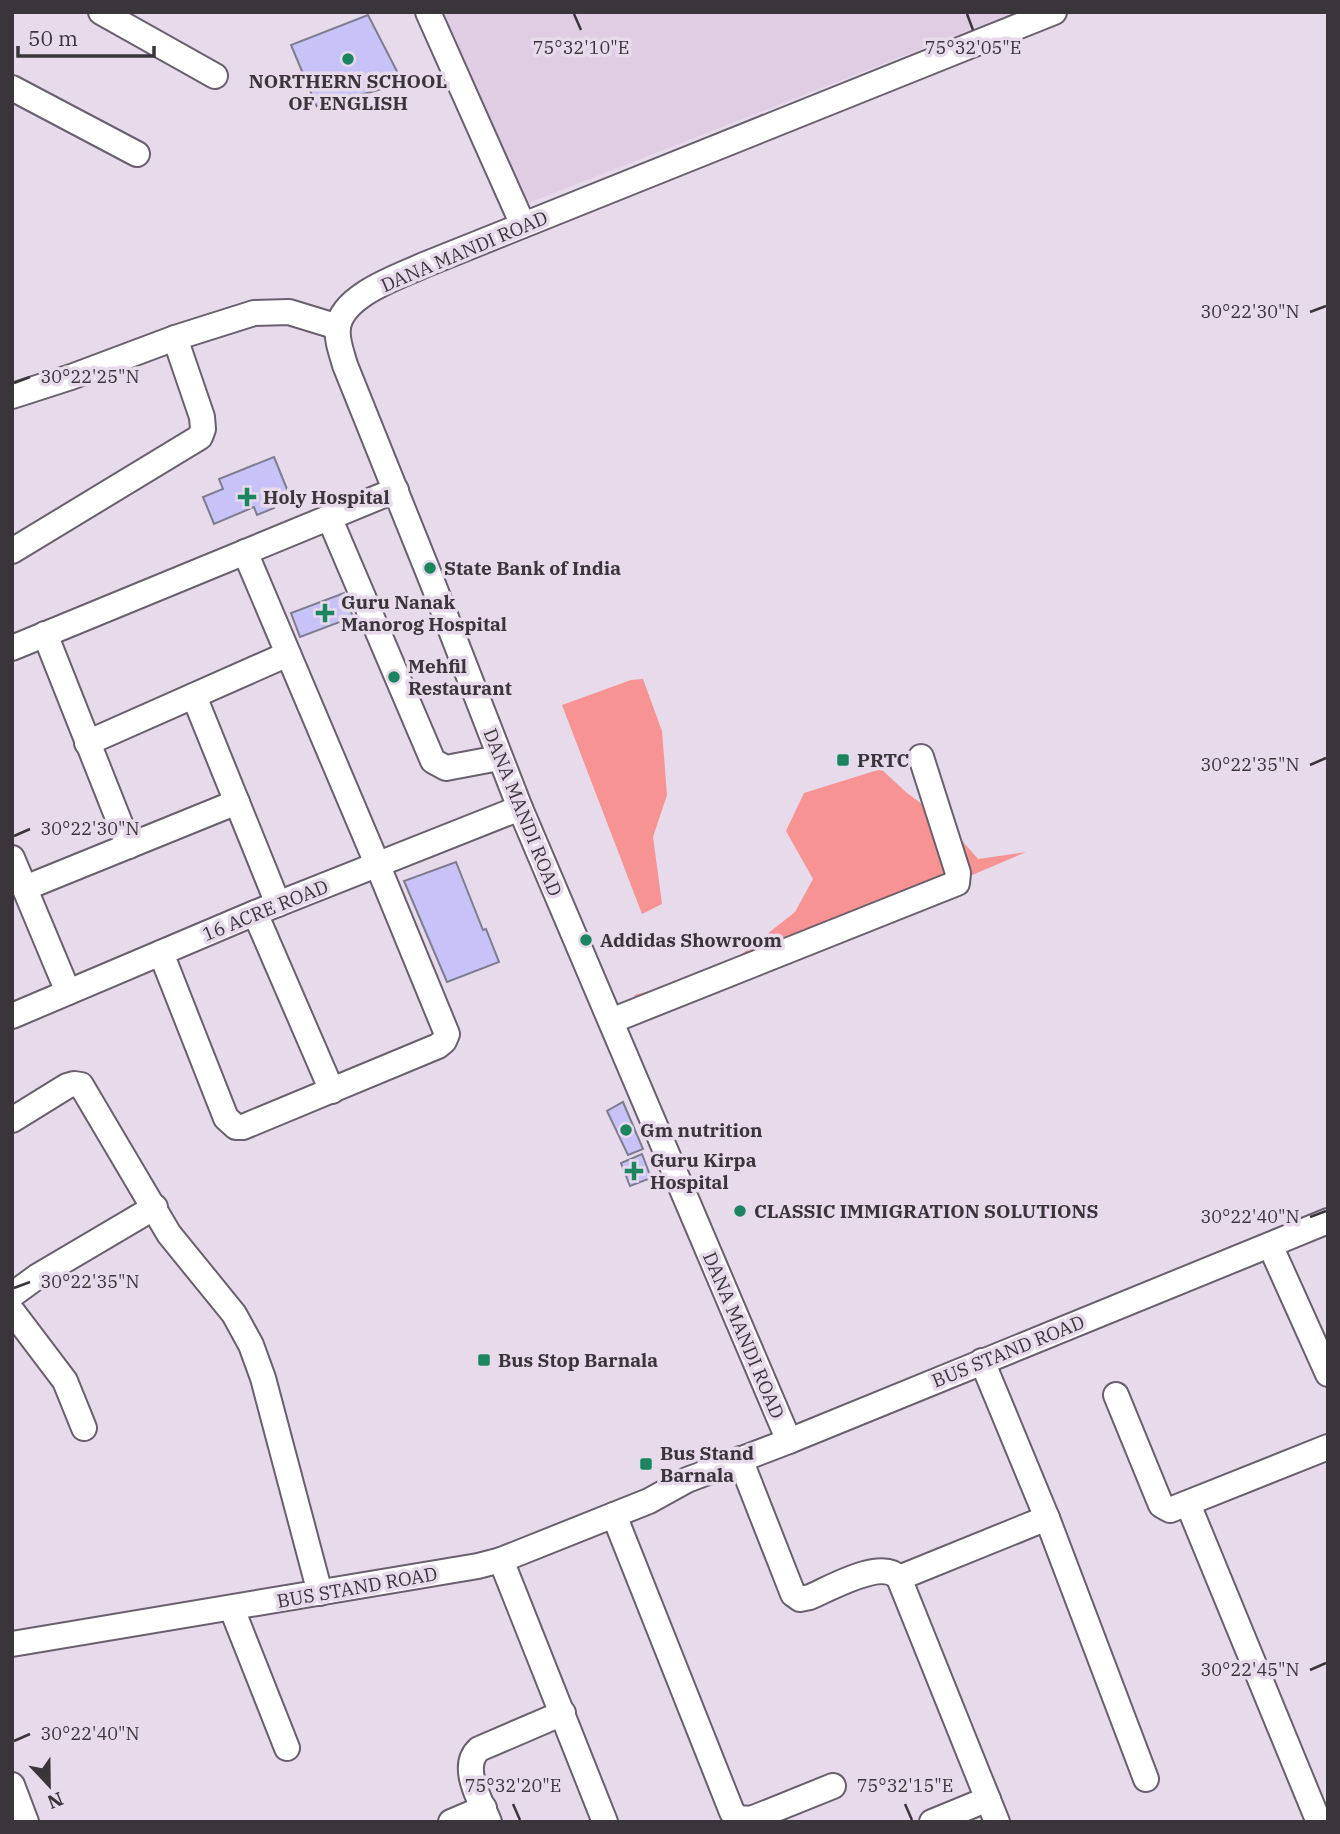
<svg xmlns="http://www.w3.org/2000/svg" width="1340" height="1834" viewBox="0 0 1340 1834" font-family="'IBM Plex Serif',serif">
  <rect width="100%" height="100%" fill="#e7daeb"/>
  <path fill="#dfcde4" d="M425,12H1015L503,213Z"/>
  <g fill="#f79393">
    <path d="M643,679L662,731L667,795L653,837L662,904L642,914L562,705L631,680Z"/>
    <path d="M881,769L907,793L945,821L978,859L1026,852L782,956L642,1012L634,995L715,975L795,912L813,879L786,831L804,793Z"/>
  </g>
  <g fill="#c7c3f9" stroke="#7e7d8f" stroke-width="2">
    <path d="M368,15L403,83L317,107L291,45Z"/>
    <path d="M274,457L289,494L270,501L274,508L257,515L254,507L214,524L203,497L223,489L219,479Z"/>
    <path d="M344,593L353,617L300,637L291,613Z"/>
    <path d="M456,862L483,930L486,929L499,962L447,982L404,881Z"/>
    <path d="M623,1102L643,1149L628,1155L607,1111Z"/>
    <path d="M642,1154L651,1178L630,1186L621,1163Z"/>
  </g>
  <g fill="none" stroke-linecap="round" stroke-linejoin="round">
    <g stroke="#6a5f6e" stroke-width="28">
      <g id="minor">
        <path d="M101,12L215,76"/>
        <path d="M428,12L523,225"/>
        <path d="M12,88L137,154"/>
        <path d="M12,396L71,377L175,338L254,313L289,312L338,327"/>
        <path d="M329,517L433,761L446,768L499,758"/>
        <path d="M12,551L200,437L203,429L202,417L175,338"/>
        <path d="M45,634L129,846"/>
        <path d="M12,648L396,490"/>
        <path d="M194,696L278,904"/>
        <path d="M87,743L288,654"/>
        <path d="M12,858L68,992"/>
        <path d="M25,888L237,802"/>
        <path d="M255,913L332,1091"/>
        <path d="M161,953L226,1118L236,1127H243L438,1046L444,1041L447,1034L378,866L245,552"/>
        <path d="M12,1016L255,913L520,808"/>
        <path d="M611,1021L957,883L958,873L921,757"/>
        <path d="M12,1120L67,1086L74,1084L81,1085L169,1234L234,1314L251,1345L263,1378L320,1593"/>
        <path d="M1270,1245L1328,1374"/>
        <path d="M12,1295L38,1276L155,1207"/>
        <path d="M12,1311L65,1381L84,1428"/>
        <path d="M982,1361L1047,1518L1146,1779"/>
        <path d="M1116,1395L1161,1505L1170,1510L1328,1447"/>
        <path d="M789,1441L520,808L433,584L345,365C342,354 336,339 338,327C343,295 398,277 424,265L1054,12"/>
        <path d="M740,1459L793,1594L800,1599L810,1597C831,1588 882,1558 899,1578L997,1822"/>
        <path d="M1188,1504L1318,1820"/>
        <path d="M614,1515L732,1812L738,1818L751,1819L833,1786"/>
        <path d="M501,1560L605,1822"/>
        <path d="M899,1578L1047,1518"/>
        <path d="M232,1609L287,1748"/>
        <path d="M12,1644L478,1566L501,1560L649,1501L687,1480L789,1441L1328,1221"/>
        <path d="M12,1785L26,1822"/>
        <path d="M451,1822L484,1808"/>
        <path d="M489,1822C481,1801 459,1767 479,1749L563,1713"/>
        <path d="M932,1822L988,1799"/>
      </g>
    </g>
    <use href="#minor" stroke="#fff" stroke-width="24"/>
  </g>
  <path fill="none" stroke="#3a353b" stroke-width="2.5" d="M574,14L581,30M967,14L973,30M1310,312L1326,306M14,383L30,377M1310,765L1326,758M14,836L30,829M1310,1217L1326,1211M14,1288L30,1282M1310,1670L1326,1663M14,1741L30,1734M513,1804L520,1820M905,1804L912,1820"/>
  <g fill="#1b8561" stroke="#e7daeb" stroke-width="2.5">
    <circle cx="348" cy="59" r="7"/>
    <path d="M243.5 486.5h7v7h7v7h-7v7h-7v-7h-7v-7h7z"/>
    <circle cx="430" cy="568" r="7"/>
    <path d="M321.5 602.5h7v7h7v7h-7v7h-7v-7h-7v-7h7z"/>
    <circle cx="394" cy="677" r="7"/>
    <rect x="836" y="753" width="14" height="14" rx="3.5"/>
    <circle cx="586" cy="940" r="7"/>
    <circle cx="626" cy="1130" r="7"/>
    <path d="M630.5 1160.5h7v7h7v7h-7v7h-7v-7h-7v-7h7z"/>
    <circle cx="740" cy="1211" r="7"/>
    <rect x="477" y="1353" width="14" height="14" rx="3.5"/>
    <rect x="639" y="1457" width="14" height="14" rx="3.5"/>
  </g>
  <g text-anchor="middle" stroke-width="7" stroke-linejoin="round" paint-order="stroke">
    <g font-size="19" font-weight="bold" fill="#3a353b" stroke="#e7daeb" text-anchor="start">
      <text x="348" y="88" text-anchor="middle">NORTHERN SCHOOL<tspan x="348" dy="22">OF ENGLISH</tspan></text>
      <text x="263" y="504">Holy Hospital</text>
      <text x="444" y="575">State Bank of India</text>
      <text x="341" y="609">Guru Nanak<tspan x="341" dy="22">Manorog Hospital</tspan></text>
      <text x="408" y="673">Mehfil<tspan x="408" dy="22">Restaurant</tspan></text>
      <text x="857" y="767">PRTC</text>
      <text x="600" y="947">Addidas Showroom</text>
      <text x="640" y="1137">Gm nutrition</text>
      <text x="650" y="1167">Guru Kirpa<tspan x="650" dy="22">Hospital</tspan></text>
      <text x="754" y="1218">CLASSIC IMMIGRATION SOLUTIONS</text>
      <text x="498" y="1367">Bus Stop Barnala</text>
      <text x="660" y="1460">Bus Stand<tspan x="660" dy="22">Barnala</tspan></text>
    </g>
    <g font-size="19" fill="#3a353b" stroke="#e7daeb">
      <text transform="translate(464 251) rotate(-23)" y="7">DANA MANDI ROAD</text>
      <text transform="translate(523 812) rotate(68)" y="7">DANA MANDI ROAD</text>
      <text transform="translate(265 910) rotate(-22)" y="7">16 ACRE ROAD</text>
      <text transform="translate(744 1335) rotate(67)" y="7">DANA MANDI ROAD</text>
      <text transform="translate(1008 1351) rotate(-22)" y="7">BUS STAND ROAD</text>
      <text transform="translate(357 1587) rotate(-10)" y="7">BUS STAND ROAD</text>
    </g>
  </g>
  <g font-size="18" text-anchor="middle" fill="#3a353b" stroke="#e7daeb" stroke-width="7" stroke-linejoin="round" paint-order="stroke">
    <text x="581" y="54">75°32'10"E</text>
    <text x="973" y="54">75°32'05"E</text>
    <text x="1250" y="318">30°22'30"N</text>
    <text x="90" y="383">30°22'25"N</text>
    <text x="1250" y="771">30°22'35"N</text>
    <text x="90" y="835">30°22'30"N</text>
    <text x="1250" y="1223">30°22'40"N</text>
    <text x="90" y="1288">30°22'35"N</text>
    <text x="1250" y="1676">30°22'45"N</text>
    <text x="90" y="1740">30°22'40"N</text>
    <text x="513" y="1792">75°32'20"E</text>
    <text x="905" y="1792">75°32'15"E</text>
  </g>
  <rect width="1340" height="1834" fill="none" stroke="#3a353b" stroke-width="28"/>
  <g transform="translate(49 1785) rotate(158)" stroke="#e7daeb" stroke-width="5" paint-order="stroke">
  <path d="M0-5L12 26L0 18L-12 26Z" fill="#3a353b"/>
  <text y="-10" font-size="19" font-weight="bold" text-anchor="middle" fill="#3a353b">N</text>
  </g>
  <path d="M18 46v10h136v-10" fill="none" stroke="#3a353b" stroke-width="3.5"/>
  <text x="28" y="46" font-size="21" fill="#3a353b" stroke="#e7daeb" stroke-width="5" paint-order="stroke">50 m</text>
</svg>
